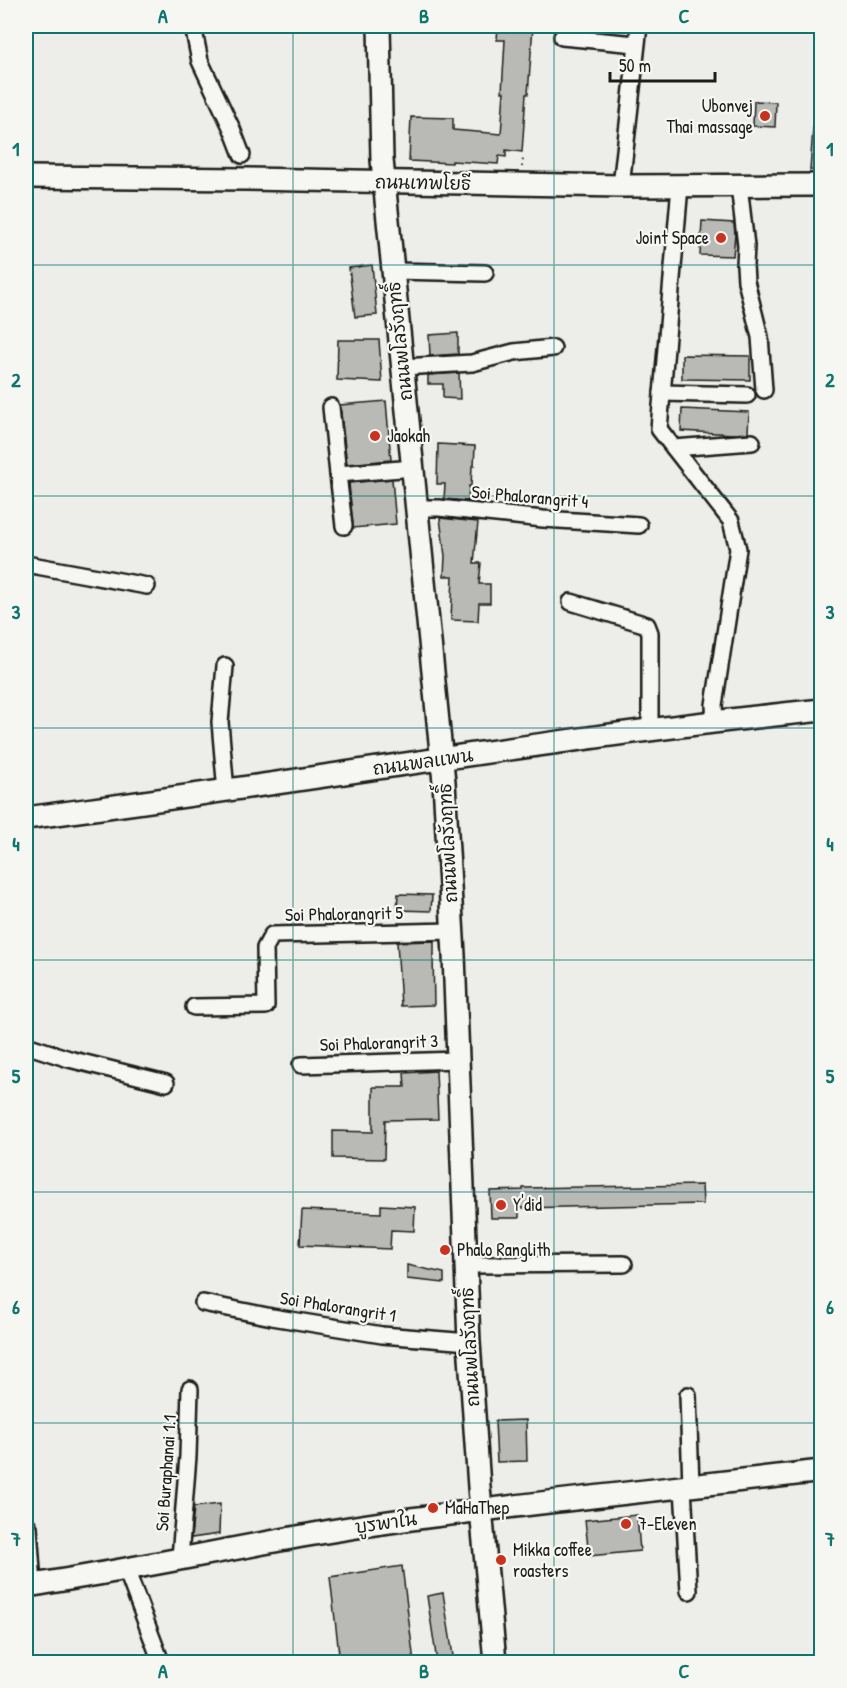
<svg xmlns="http://www.w3.org/2000/svg" width="847" height="1688" viewBox="0 0 847 1688" font-family="'Patrick Hand','Playpen Sans Thai',sans-serif">
  <rect width="100%" height="100%" fill="#edede9"/>
  <filter id="ink" filterUnits="userSpaceOnUse"><feTurbulence type="fractalNoise" baseFrequency=".0167" numOctaves="2"/><feDisplacementMap in="SourceGraphic" scale="12" xChannelSelector="R" yChannelSelector="G"/><feConvolveMatrix kernelMatrix="1 2 1 2 8 2 1 2 1" color-interpolation-filters="sRGB"/></filter>
  <g filter="url(#ink)">
    <g fill="#b9b9b6" stroke="#1c1c1c" stroke-width="1.5">
      <path d="M498,26H533L528,94H526L522,152L506,150V157L499,156L498,164L452,161V163L409,161L411,117L453,118V130L501,134L504,92H502L505,40H497Z"/>
      <path d="M754,101L776,102L775,127L753,126Z"/>
      <path d="M813,128L822,129V171L810,170Z"/>
      <path d="M702,221L734,223L735,234L733,256L700,255Z"/>
      <path d="M372,265L377,315L355,317L349,268Z"/>
      <path d="M458,333V354L430,356L429,335Z"/>
      <path d="M338,340H379L382,382L337,380Z"/>
      <path d="M682,355L750,356V380L682,379Z"/>
      <path d="M459,373L460,399L443,398V384H428V375Z"/>
      <path d="M386,401L391,460L347,464L340,405Z"/>
      <path d="M682,409L749,412L748,433L734,434L681,431Z"/>
      <path d="M438,444L475,446L474,466H472L471,486H469L468,501L444,499L445,484H437Z"/>
      <path d="M392,479L396,524L353,528L349,483Z"/>
      <path d="M440,518L478,522L474,563H481L479,584H490V603H479L478,621L451,620L453,576H444L445,556Z"/>
      <path d="M398,894L432,895L431,911L397,910Z"/>
      <path d="M434,941V955H433L434,1005L401,1006L397,942Z"/>
      <path d="M436,1071L438,1119L385,1120L384,1159L333,1158V1131L373,1132V1087H405L404,1073Z"/>
      <path d="M702,1185L703,1204L519,1208V1218H491L490,1191L523,1190V1188Z"/>
      <path d="M381,1205L415,1207L414,1231L391,1230L390,1249L300,1245L302,1210L381,1213Z"/>
      <path d="M407,1265L444,1273V1283L407,1279Z"/>
      <path d="M526,1420L527,1461L497,1462L495,1421Z"/>
      <path d="M220,1504L219,1534L191,1538L194,1507Z"/>
      <path d="M637,1515L640,1551L589,1556L585,1520Z"/>
      <path d="M402,1566L414,1662H340L330,1577Z"/>
      <path d="M443,1593L454,1662H437L427,1596Z"/>
    </g>
    <g fill="none" stroke-linecap="round" stroke-linejoin="round">
      <g stroke="#1c1c1c" stroke-width="20">
        <g id="street">
          <path d="M193,26L200,61L232,129L242,155"/>
          <path d="M562,37L636,44"/>
          <path d="M739,185L746,246L745,265L746,281L760,337L764,390"/>
          <path d="M621,186L639,26"/>
          <path d="M680,186L659,429L731,521L738,549L714,705L715,721"/>
          <path d="M393,271L485,273"/>
          <path d="M402,367L472,363L514,352L553,348"/>
          <path d="M662,393L747,395"/>
          <path d="M331,407L338,474"/>
          <path d="M674,448L752,442"/>
          <path d="M418,508H439L543,519L639,525"/>
          <path d="M344,526L338,474L414,468"/>
          <path d="M26,564L147,586"/>
          <path d="M571,602L647,625L650,633V729"/>
          <path d="M225,666L220,722L226,792"/>
          <path d="M194,1007L266,1006L265,948L272,935L453,931"/>
          <path d="M26,1045L69,1059L166,1083"/>
          <path d="M301,1065L458,1060"/>
          <path d="M466,1265L624,1264"/>
          <path d="M203,1303L272,1317L382,1335L469,1342"/>
          <path d="M688,1395L691,1486"/>
          <path d="M683,1488L689,1591"/>
          <path d="M180,1558L188,1456L190,1389"/>
          <path d="M126,1569L161,1662"/>
        </g>
      </g>
      <g stroke="#1c1c1c" stroke-width="26">
        <g id="secondary">
          <path d="M379,26L382,160L444,782L454,955L469,1342L479,1487L495,1662"/>
          <path d="M26,177L246,179L621,186L822,185"/>
          <path d="M26,818C291,784 555,737 822,710"/>
          <path d="M26,1528L30,1585"/>
          <path d="M26,1586C154,1567 281,1536 411,1519C547,1501 685,1487 822,1471"/>
        </g>
      </g>
      <path stroke="#1c1c1c" stroke-width="2" stroke-dasharray="1.5 4.5" stroke-linecap="butt" d="M522,167L523,159"/>
      <use href="#street" stroke="#f6f6f2" stroke-width="15"/>
      <use href="#secondary" stroke="#f6f6f2" stroke-width="21"/>
    </g>
  </g>
  <path fill="none" stroke="#0f766e" stroke-width="1.5" stroke-opacity="0.55" d="M293,26V1662M554,26V1662M26,265H822M26,496H822M26,728H822M26,960H822M26,1192H822M26,1423H822"/>
  <g fill="#c8321e" stroke="#f6f6f2" stroke-width="2">
    <circle cx="765" cy="116" r="6"/>
    <circle cx="721" cy="238" r="6"/>
    <circle cx="375" cy="436" r="6"/>
    <circle cx="501" cy="1205" r="6"/>
    <circle cx="445" cy="1250" r="6"/>
    <circle cx="433" cy="1508" r="6"/>
    <circle cx="626" cy="1524" r="6"/>
    <circle cx="501" cy="1560" r="6"/>
  </g>
  <g text-anchor="middle" stroke-width="4.5" stroke-linejoin="round" paint-order="stroke">
    <g font-size="18" fill="#1c1c1c" stroke="#f6f6f2" text-anchor="start">
      <text x="753" y="112" text-anchor="end">Ubonvej<tspan x="753" dy="21">Thai massage</tspan></text>
      <text x="709" y="244" text-anchor="end">Joint Space</text>
      <text x="387" y="442">Jaokah</text>
      <text x="513" y="1211">Y'did</text>
      <text x="457" y="1256">Phalo Ranglith</text>
      <text x="445" y="1514">MaHaThep</text>
      <text x="638" y="1530">7-Eleven</text>
      <text x="513" y="1556">Mikka coffee<tspan x="513" dy="21">roasters</tspan></text>
    </g>
    <g font-size="18" fill="#1c1c1c" stroke="#f6f6f2">
      <text transform="translate(423 183) rotate(1)" y="6">ถนนเทพโยธี</text>
      <text transform="translate(400 341) rotate(-96)" y="6">ถนนพโลรังฤทธิ์</text>
      <text transform="translate(530 497) rotate(5)" y="6">Soi Phalorangrit 4</text>
      <text transform="translate(423 762) rotate(-8)" y="6">ถนนพลแพน</text>
      <text transform="translate(448 843) rotate(-93)" y="6">ถนนพโลรังฤทธิ์</text>
      <text transform="translate(344 914) rotate(-1)" y="6">Soi Phalorangrit 5</text>
      <text transform="translate(379 1043) rotate(-2)" y="6">Soi Phalorangrit 3</text>
      <text transform="translate(338 1307) rotate(9)" y="6">Soi Phalorangrit 1</text>
      <text transform="translate(470 1347) rotate(-93)" y="6">ถนนพโลรังฤทธิ์</text>
      <text transform="translate(166 1473) rotate(-86)" y="6">Soi Buraphanai 1.1</text>
      <text transform="translate(386 1523) rotate(-8)" y="6">บูรพาใน</text>
    </g>
  </g>
  <rect width="847" height="1688" fill="none" stroke="#f6f6f2" stroke-width="66"/>
  <path d="M610 72v9h105v-9" fill="none" stroke="#1c1c1c" stroke-width="3"/>
  <text x="619" y="72" font-size="18" fill="#1c1c1c" stroke="#f6f6f2" stroke-width="4.5" paint-order="stroke">50 m</text>
  <rect x="33" y="33" width="781" height="1622" fill="none" stroke="#0f766e" stroke-width="2"/>
  <g font-size="20" text-anchor="middle" font-weight="bold" fill="#0f766e">
    <text x="163" y="23">A</text>
    <text x="424" y="23">B</text>
    <text x="684" y="23">C</text>
    <text x="16" y="156">1</text>
    <text x="830" y="156">1</text>
    <text x="16" y="387">2</text>
    <text x="830" y="387">2</text>
    <text x="16" y="619">3</text>
    <text x="830" y="619">3</text>
    <text x="16" y="851">4</text>
    <text x="830" y="851">4</text>
    <text x="16" y="1083">5</text>
    <text x="830" y="1083">5</text>
    <text x="16" y="1314">6</text>
    <text x="830" y="1314">6</text>
    <text x="16" y="1546">7</text>
    <text x="830" y="1546">7</text>
    <text x="163" y="1678">A</text>
    <text x="424" y="1678">B</text>
    <text x="684" y="1678">C</text>
  </g>
</svg>
